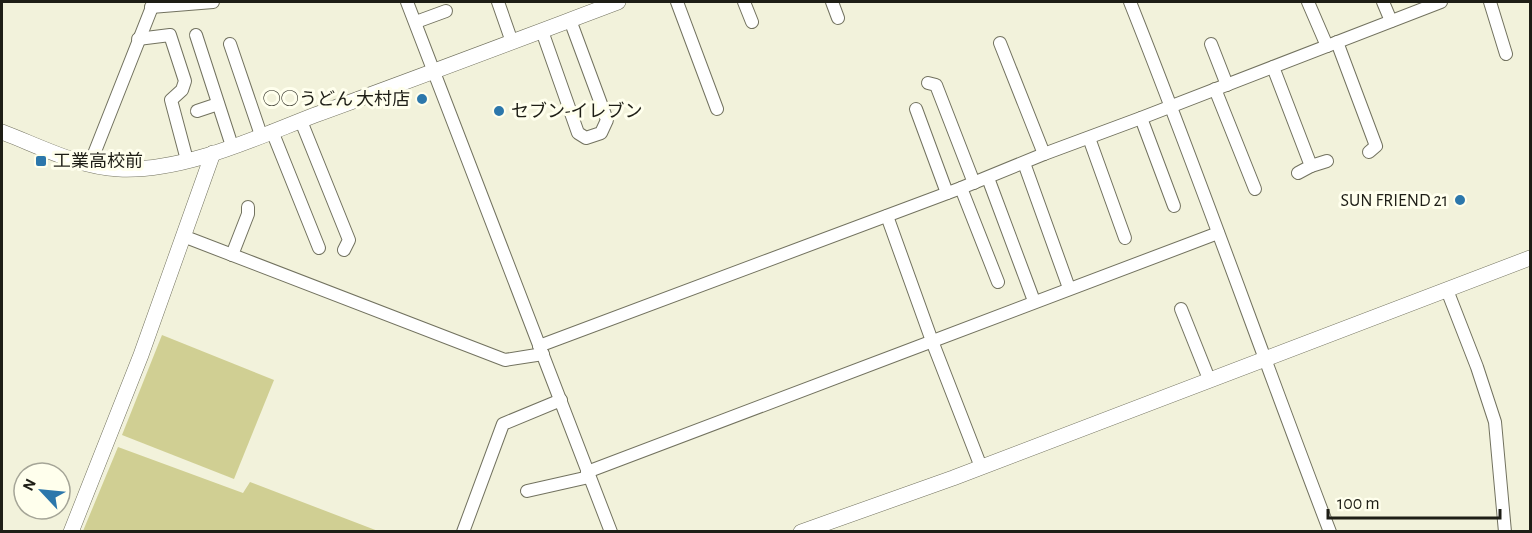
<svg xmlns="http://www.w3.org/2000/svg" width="1532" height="533" viewBox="0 0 1532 533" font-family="'Alegreya Sans','Noto Sans JP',sans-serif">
  <rect width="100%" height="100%" fill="#f2f2db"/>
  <g fill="#d0cf93">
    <path d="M162,335L274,380L234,479L122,435Z"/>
    <path d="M118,447L243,493L250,482L378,531H83Z"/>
  </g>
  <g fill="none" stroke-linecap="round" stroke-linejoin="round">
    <g stroke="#72725f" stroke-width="14">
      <g id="minor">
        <path d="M407,2L611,532"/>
        <path d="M498,2L512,42"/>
        <path d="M677,2L717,109"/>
        <path d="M744,2L752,22"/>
        <path d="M832,2L838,18"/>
        <path d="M1130,2C1200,177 1262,355 1330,532"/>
        <path d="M1308,2L1327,46"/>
        <path d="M1383,2L1391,21"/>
        <path d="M1490,2L1506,54"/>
        <path d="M151,7L213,2"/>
        <path d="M416,22L446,11"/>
        <path d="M542,31L578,133L586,138L601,133L607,120L570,20"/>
        <path d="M196,35L232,146"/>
        <path d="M138,39L170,35L185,81L182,90L171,100L187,160"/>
        <path d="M1337,42L1376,146L1369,152"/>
        <path d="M1000,43L1044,154"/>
        <path d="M230,44L261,135"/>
        <path d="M1211,44L1227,85"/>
        <path d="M1273,67L1311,166L1298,173"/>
        <path d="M928,83L936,85L974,183"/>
        <path d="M1215,89L1255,189"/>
        <path d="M916,109L947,193"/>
        <path d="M197,111L218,104"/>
        <path d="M1141,118L1174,206"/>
        <path d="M301,121L349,240L344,250"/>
        <path d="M272,131L319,248"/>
        <path d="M1089,138L1125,238"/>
        <path d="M1024,163L1069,288"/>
        <path d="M90,164L154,2"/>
        <path d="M1311,166L1327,161"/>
        <path d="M988,178L1034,301"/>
        <path d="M961,188L998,282"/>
        <path d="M887,216L932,341L981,467"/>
        <path d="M183,236L505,360L543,354"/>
        <path d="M232,255L248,214V207"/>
        <path d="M1447,290L1477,367L1495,422L1505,532"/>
        <path d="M1181,309L1209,379"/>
        <path d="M539,346L961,188L1044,154L1141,118L1441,2"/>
        <path d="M587,472C798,393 1007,312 1218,233"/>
        <path d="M527,491L589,477"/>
        <path d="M463,532L503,424L561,400"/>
      </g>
    </g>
    <g stroke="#72725f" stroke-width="16">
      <g id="tertiary">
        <path d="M2,132C39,146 78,167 119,169C184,172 255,138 315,115C417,78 517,40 618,2"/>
        <path d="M71,532L141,355L213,153"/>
        <path d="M801,532L953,478L1530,258"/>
      </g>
    </g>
    <use href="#minor" stroke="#fff" stroke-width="12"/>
    <use href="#tertiary" stroke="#fff" stroke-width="15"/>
  </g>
  <g fill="#2c77ab" stroke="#ffffed" stroke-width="2">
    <circle cx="422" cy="99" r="6"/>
    <circle cx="499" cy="111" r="6"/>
    <rect x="35" y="155" width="12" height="12" rx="3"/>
    <circle cx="1460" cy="200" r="6"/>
  </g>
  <g text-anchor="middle" stroke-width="6" stroke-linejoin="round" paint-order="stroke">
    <g font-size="18" fill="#1e1e16" stroke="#ffffed" text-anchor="end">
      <text x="410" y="105">◯◯うどん 大村店</text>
      <text x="511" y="117" text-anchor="start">セブン-イレブン</text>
      <text x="53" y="167" text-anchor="start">工業高校前</text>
      <text x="1448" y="206">SUN FRIEND 21</text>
    </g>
  </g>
  <rect width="1532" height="533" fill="none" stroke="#1e1e16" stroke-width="6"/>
  <g transform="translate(42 491) rotate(296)"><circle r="28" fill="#ffffed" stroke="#a5a597" stroke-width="1.5"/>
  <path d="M0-4.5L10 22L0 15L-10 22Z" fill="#2c77ab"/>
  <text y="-9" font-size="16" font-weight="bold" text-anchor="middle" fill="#1e1e16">N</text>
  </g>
  <path d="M1328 509v9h172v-9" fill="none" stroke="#1e1e16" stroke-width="3"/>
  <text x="1337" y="509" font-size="18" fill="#1e1e16" stroke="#ffffed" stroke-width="4.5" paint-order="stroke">100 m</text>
</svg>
